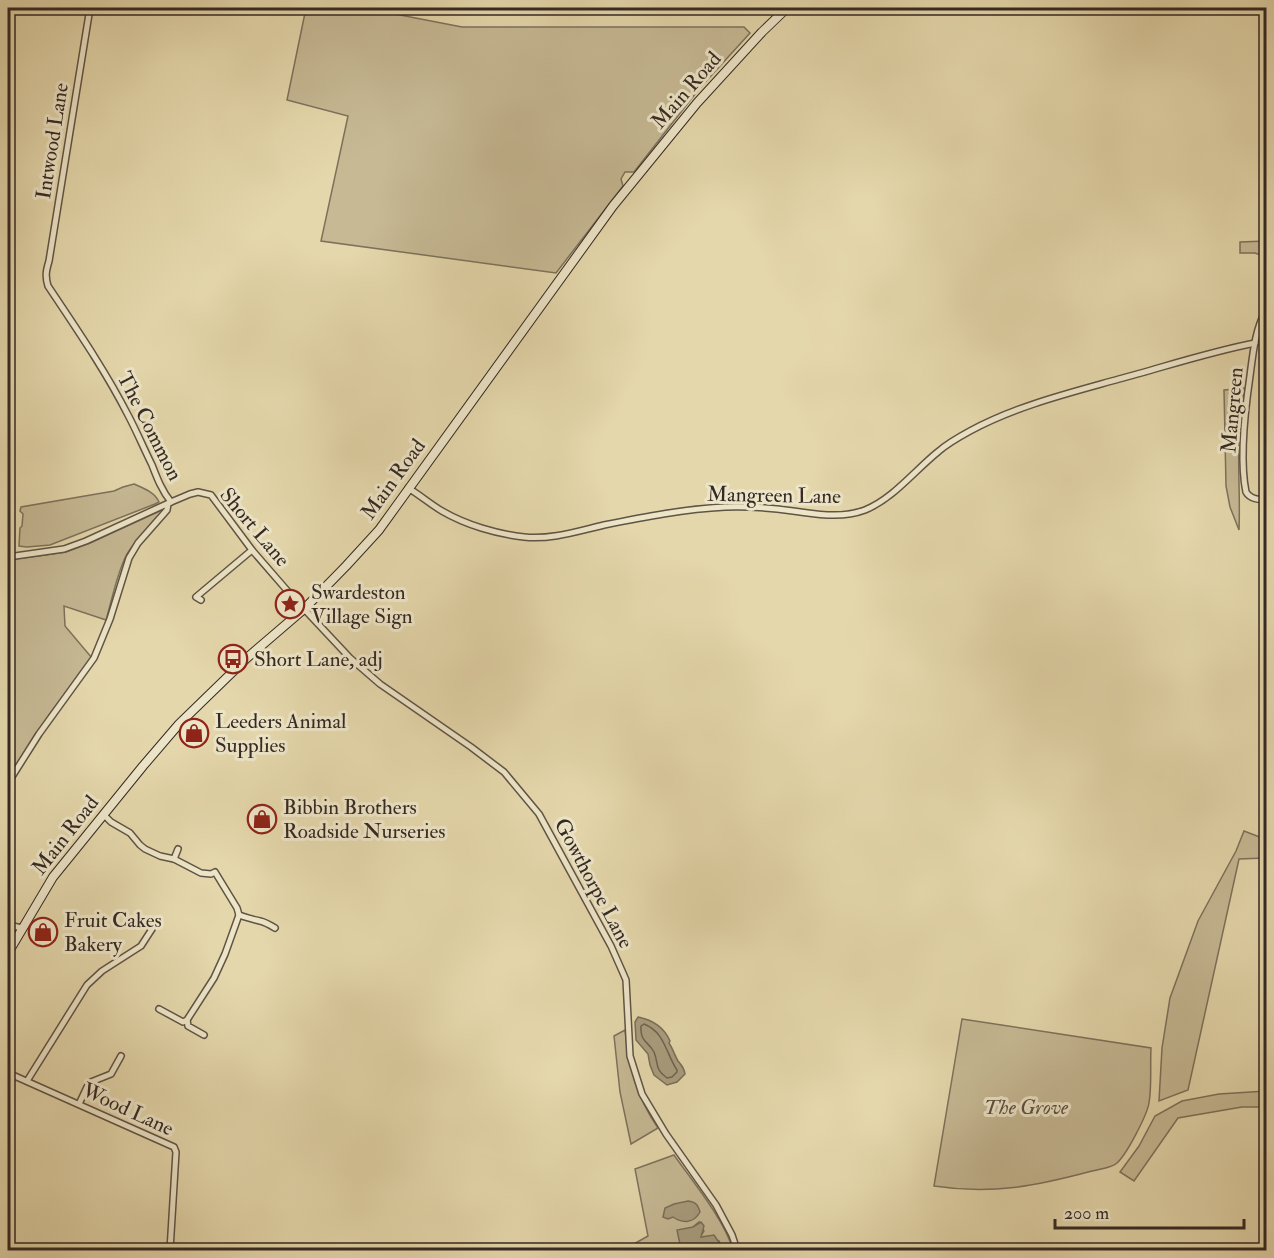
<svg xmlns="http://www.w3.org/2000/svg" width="1274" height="1258" viewBox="0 0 1274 1258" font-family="'IM FELL Double Pica',serif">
  <rect width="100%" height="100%" fill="#e4d7ab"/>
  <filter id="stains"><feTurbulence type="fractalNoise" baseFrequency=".00333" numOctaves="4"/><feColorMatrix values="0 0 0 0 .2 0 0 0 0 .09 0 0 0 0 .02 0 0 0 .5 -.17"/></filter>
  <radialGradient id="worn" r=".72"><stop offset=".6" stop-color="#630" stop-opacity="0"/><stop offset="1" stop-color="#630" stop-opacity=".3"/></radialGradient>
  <g fill="#c6b994" stroke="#7d715c" stroke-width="1.5">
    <path d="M306,8H364L462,27H744L750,33L699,89L634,172H625L621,179L623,186L556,273L321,241L348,116L287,100Z"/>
    <path d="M1266,241V257L1255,253H1240V242Z"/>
    <path d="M1245,388C1234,435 1241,482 1239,530L1230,507L1226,486L1224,390Z"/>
    <path d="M134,484C143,488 155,492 159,502L155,504L50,545L27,547L19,546L20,528L22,526L23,514L20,511L21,507L114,491L123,487Z"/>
    <path d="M164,509V511C152,525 137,538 127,554C117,572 112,600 106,620L64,606L65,626L92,658L49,715L8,777V560L66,552L90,543Z"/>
    <path d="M1244,831L1265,839V858L1239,859L1188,1090L1159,1101L1162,1048L1170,998L1198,921L1236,851Z"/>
    <path d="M962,1019L1151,1048C1150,1066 1152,1085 1149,1103C1147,1115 1127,1154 1117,1163C1112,1168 1099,1169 1092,1171C1036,1186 992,1195 934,1186Z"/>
    <path d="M625,1030C629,1068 636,1096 658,1128L631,1144L620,1092L614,1036Z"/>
    <path d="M1266,1091V1107H1242L1178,1118L1134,1181L1120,1172L1139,1146L1155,1116L1182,1101L1219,1094Z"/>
    <path d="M674,1155C693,1182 724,1219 733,1250H723L719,1241L700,1237L704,1231L699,1222L693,1227L681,1249L682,1250H655L654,1248L633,1249L632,1250H628L630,1246L648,1236L635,1169Z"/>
  </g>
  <g fill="#a89c7d" stroke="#7a6e59" stroke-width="1.5">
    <path d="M638,1017C653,1020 664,1027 670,1041L669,1043C673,1049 675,1056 678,1061C682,1066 684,1067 685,1074L677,1082L667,1085L654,1075L650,1065L648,1054L636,1040L635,1022Z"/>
    <path d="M688,1201C696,1202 698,1205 700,1212C694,1223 683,1224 673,1217L668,1219L663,1217L665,1208L674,1204Z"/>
    <path d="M701,1222L704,1226L701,1237L714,1235L718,1241L723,1250L681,1249L677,1230L693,1227Z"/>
  </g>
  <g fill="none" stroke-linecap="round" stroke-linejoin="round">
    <path stroke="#6e6250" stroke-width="1.5" d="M644,1024C665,1032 666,1054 677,1070V1072L672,1077L667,1078C654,1069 659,1064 654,1052C648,1041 640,1042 641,1026Z"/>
    <g stroke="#605445" stroke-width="8">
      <g id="street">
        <path d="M90,8L49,261C46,271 45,276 48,286C76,328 105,370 128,415C137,432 144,449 152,465C157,478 162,491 171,502"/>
        <path d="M1266,310C1255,330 1253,353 1250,376C1245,410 1239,458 1246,492C1250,499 1259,500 1266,499"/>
        <path d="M408,488C420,495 430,504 442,511C466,525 497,534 524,537C551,540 578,531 604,525C644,517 685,509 725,507C748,506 771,508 793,511C817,514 841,519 865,510C894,498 915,470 939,451C948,443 959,437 970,431C1016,406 1069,393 1119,379C1164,367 1209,352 1255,343"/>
        <path d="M8,557L64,549L86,541L171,502L190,494L198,492L211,495L252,550L291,595L350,658L380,684L471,747L504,772L539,814L611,946L623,973L626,980L630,1056L642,1094L666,1134L716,1205L732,1235L737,1250"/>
        <path d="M201,600L196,597L252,550"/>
        <path d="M8,783L39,734L94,658L110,619L129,558L138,543L167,510L168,504"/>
        <path d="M103,814L111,822L130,833L140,845L145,849L160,856L174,859L201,873L211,874L215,872L237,908L239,915L225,954L214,978L187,1020L188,1026L204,1035"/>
        <path d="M174,859L178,849"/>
        <path d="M239,915C247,918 252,919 260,921C265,922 270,925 275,928"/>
        <path d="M8,925L22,928"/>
        <path d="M159,1009L183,1022L187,1020"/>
        <path d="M8,1073L174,1147L176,1152L170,1250"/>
        <path d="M27,1081L87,985L102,971L141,946L152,929L144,923"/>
        <path d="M79,1104L87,1087L91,1082L111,1074L121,1056"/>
      </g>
    </g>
    <g stroke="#342923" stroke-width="10">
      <path id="secondary" d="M8,953L53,877L143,766L179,724L248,657L304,609L346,566L379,530L613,206L697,103L762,32L787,8"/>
    </g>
    <use href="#street" stroke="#ede5c8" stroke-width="5"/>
    <use href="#secondary" stroke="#ede5c8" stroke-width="8"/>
  </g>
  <defs>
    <g id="sight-ring" transform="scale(1.5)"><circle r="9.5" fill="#ede5c8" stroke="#8f2418" stroke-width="1.5"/><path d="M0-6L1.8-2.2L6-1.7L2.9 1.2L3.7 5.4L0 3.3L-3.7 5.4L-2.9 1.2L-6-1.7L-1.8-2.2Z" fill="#8f2418"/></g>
    <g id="bus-ring" transform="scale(1.5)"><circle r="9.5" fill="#ede5c8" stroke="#8f2418" stroke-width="1.5"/><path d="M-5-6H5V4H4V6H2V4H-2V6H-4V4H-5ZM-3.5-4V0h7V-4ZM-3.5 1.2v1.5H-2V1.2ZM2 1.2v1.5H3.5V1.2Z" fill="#8f2418"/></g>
    <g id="shop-ring" transform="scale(1.5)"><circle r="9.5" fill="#ede5c8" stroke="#8f2418" stroke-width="1.5"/><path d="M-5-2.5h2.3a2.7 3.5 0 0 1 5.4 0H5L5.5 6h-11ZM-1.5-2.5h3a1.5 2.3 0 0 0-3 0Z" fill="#8f2418"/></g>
  </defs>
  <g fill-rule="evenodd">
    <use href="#sight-ring" x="290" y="604"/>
    <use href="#bus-ring" x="233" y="659"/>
    <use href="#shop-ring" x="194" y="733"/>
    <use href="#shop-ring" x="262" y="819"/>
    <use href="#shop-ring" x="43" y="932"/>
  </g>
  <g text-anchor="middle" stroke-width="6" stroke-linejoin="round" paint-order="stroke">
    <g font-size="21" fill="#342923" stroke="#ede5c8">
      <text transform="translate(686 90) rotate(-49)" y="7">Main Road</text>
      <text transform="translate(52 141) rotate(-81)" y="7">Intwood Lane</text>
      <text transform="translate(1232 410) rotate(-85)" y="7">Mangreen</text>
      <text transform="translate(150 426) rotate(63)" y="7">The Common</text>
      <text transform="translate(393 479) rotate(-54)" y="7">Main Road</text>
      <text transform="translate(774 495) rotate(1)" y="7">Mangreen Lane</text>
      <text transform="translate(255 527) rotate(50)" y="7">Short Lane</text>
      <text transform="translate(65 835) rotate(-52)" y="7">Main Road</text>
      <text transform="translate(594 883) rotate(62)" y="7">Gowthorpe Lane</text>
      <text transform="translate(128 1109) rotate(25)" y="7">Wood Lane</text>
    </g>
    <g font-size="21" fill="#342923" stroke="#ede5c8" text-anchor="start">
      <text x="311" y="599">Swardeston<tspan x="311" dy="24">Village Sign</tspan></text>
      <text x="254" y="666">Short Lane, adj</text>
      <text x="215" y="728">Leeders Animal<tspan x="215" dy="24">Supplies</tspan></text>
      <text x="283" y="814">Bibbin Brothers<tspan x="283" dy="24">Roadside Nurseries</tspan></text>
      <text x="64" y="927">Fruit Cakes<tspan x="64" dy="24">Bakery</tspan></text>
    </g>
    <g font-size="21" font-style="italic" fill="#584d3f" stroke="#ede5c8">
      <text x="1026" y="1114">The Grove</text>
    </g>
  </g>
  <rect width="1274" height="1258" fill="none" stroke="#e4d7ab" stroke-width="30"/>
  <rect x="9" y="9" width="1256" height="1240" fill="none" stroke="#342923" stroke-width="3"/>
  <rect x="15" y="15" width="1244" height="1228" fill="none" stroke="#342923" stroke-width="1.5"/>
  <path d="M1055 1219v9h189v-9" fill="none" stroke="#342923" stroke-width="3"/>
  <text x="1064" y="1219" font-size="18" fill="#342923" stroke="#ede5c8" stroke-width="4.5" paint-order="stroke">200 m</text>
  <rect width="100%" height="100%" filter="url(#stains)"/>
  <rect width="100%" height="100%" fill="url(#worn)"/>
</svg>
